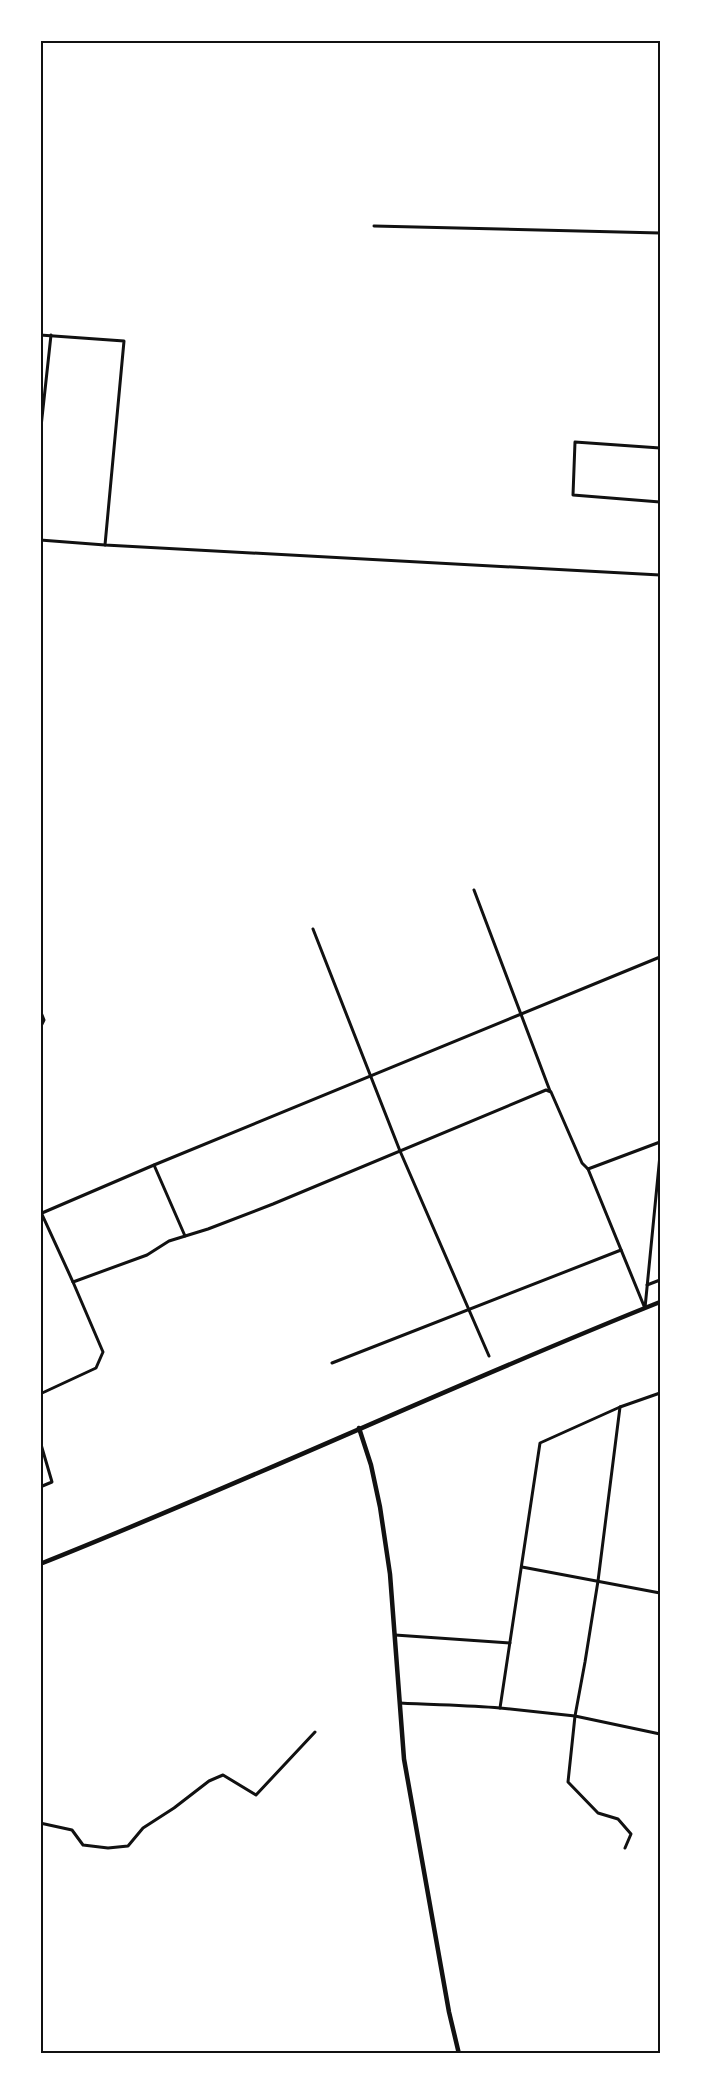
<svg xmlns="http://www.w3.org/2000/svg" width="701" height="2094" viewBox="0 0 701 2094" font-family="Spectral,serif">
  <rect width="100%" height="100%" fill="#fff"/>
  <g fill="none" stroke-linecap="round" stroke-linejoin="round">
    <g stroke="#111" stroke-width="3">
      <path d="M374,226L660,233"/>
      <path d="M40,335L124,341L105,545"/>
      <path d="M40,436L51,335"/>
      <path d="M660,448L575,442L573,495L660,502"/>
      <path d="M40,540L105,545L660,575"/>
      <path d="M474,890L550,1091"/>
      <path d="M313,929L400,1151L489,1356"/>
      <path d="M40,1010L44,1020L40,1028"/>
      <path d="M154,1165L185,1236"/>
      <path d="M588,1169L644,1306"/>
      <path d="M40,1210L73,1282"/>
      <path d="M42,1213L154,1165L660,957"/>
      <path d="M647,1285L660,1280"/>
      <path d="M645,1308L660,1155"/>
      <path d="M332,1363L621,1250"/>
      <path d="M660,1393L620,1407L540,1443L500,1708L575,1716L660,1734"/>
      <path d="M40,1394L96,1368L103,1352L73,1282L147,1255L169,1241L208,1229L273,1204L546,1090L551,1092L582,1163L588,1169L660,1142"/>
      <path d="M620,1407L598,1581L585,1662L575,1716L568,1782L598,1813L618,1819L631,1834L625,1848"/>
      <path d="M40,1441L52,1482L40,1487"/>
      <path d="M522,1567L660,1593"/>
      <path d="M395,1635L510,1643"/>
      <path d="M400,1703C434,1705 467,1705 500,1708"/>
      <path d="M40,1823L72,1830L83,1845L108,1848L128,1846L143,1828L174,1808L209,1781L223,1775L256,1795L315,1732"/>
    </g>
    <path stroke="#111" stroke-width="4.5" d="M359,1428L371,1465L380,1507L390,1574L404,1759L449,2012L459,2054"/>
    <path stroke="#111" stroke-width="4.5" d="M40,1564C249,1481 452,1385 660,1302"/>
  </g>
  <rect width="701" height="2094" fill="none" stroke="#ffffff" stroke-width="84"/>
  <rect x="42" y="42" width="617" height="2010" fill="none" stroke="#111" stroke-width="2"/>
</svg>
